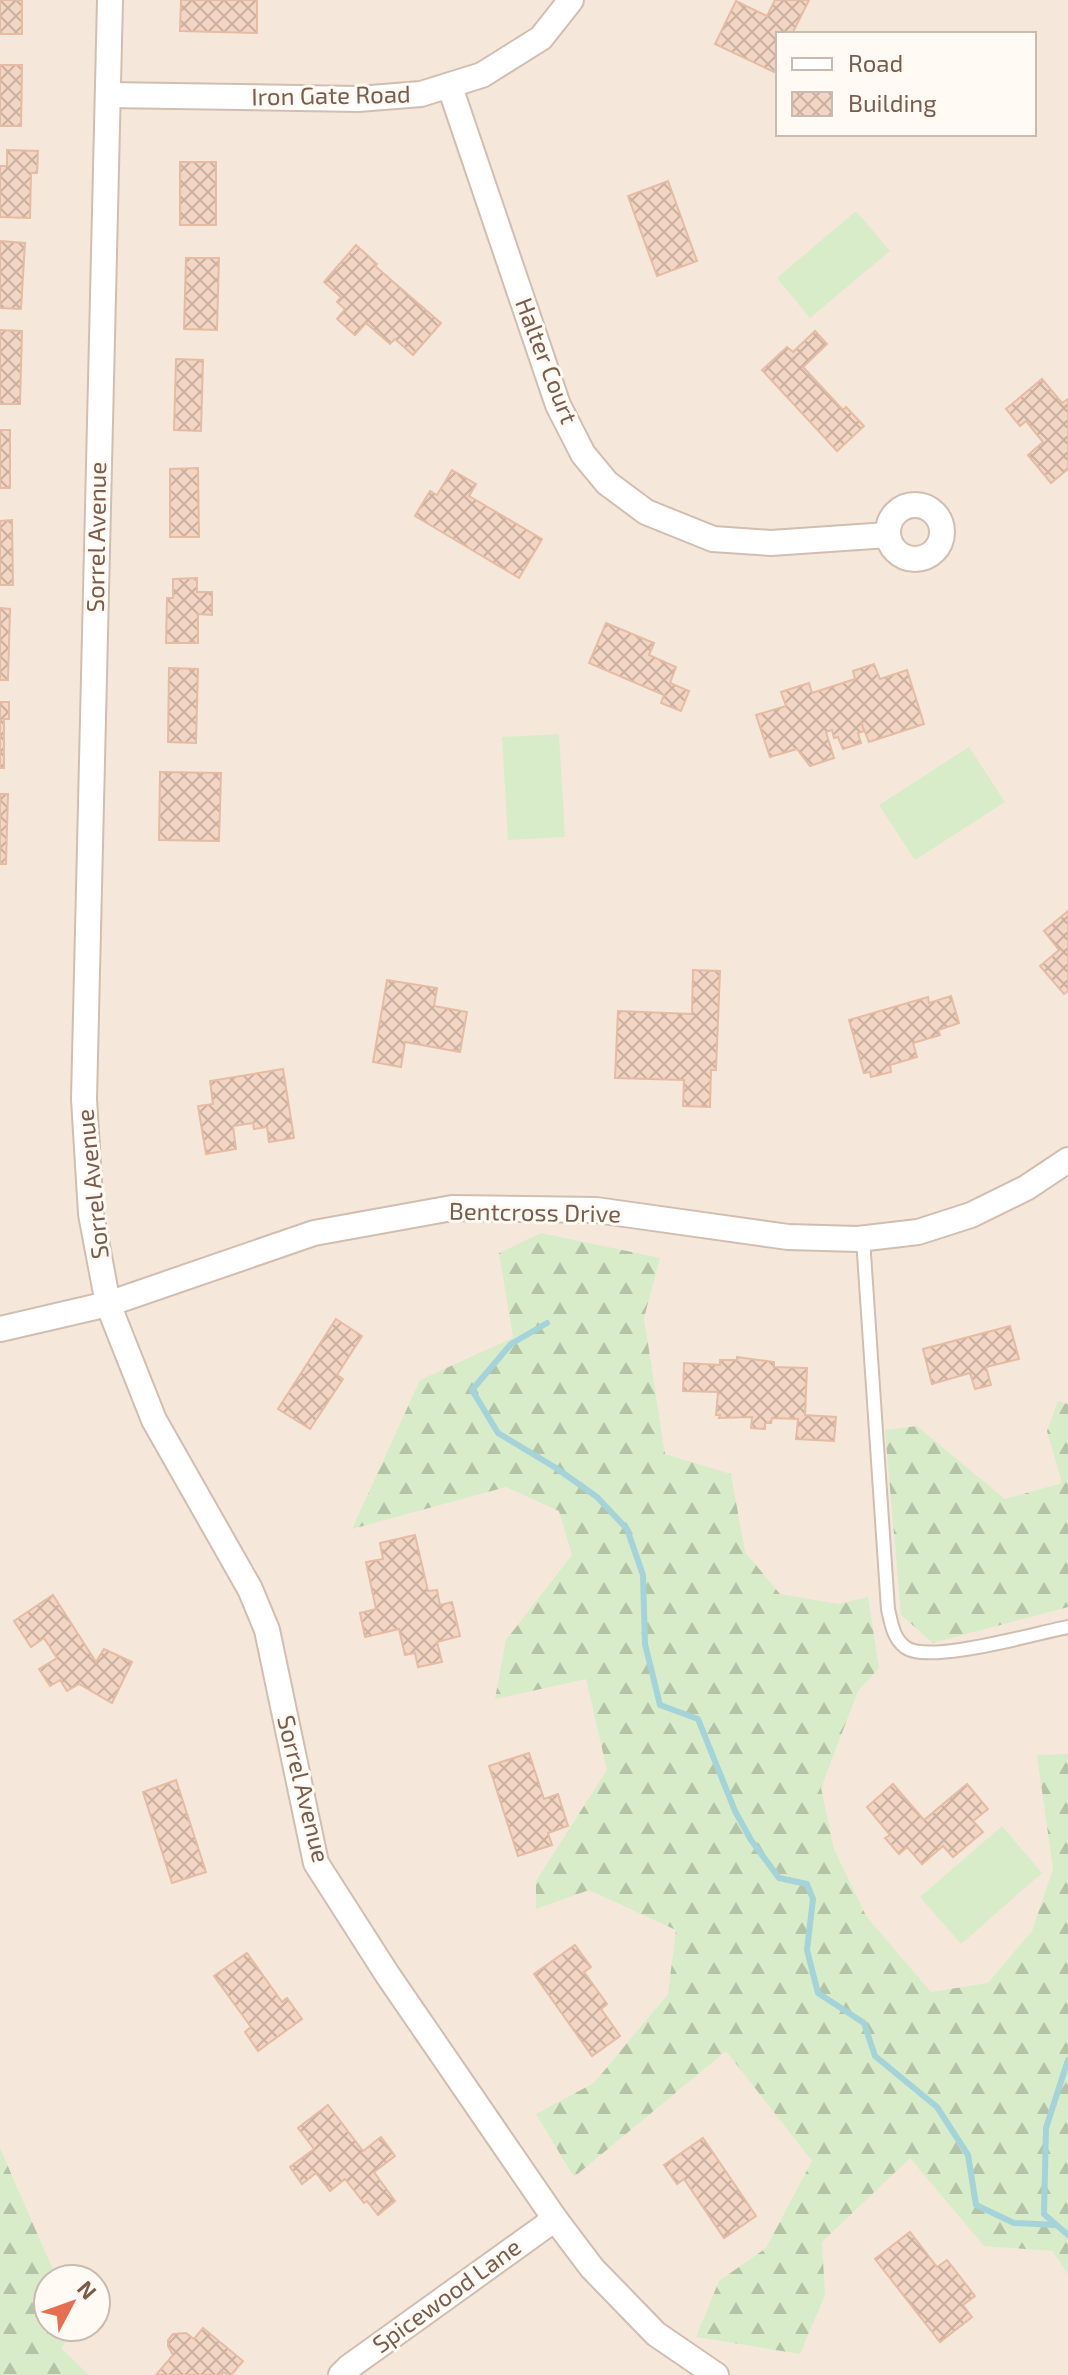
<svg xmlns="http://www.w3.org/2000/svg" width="1068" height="2375" viewBox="0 0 1068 2375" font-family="'Exo 2',sans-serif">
  <defs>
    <pattern id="forest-firs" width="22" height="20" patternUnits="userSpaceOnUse" patternTransform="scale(2)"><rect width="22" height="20" fill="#d8ecc9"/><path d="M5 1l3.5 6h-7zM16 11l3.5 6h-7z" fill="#b4c2a5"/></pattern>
    <pattern id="building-cross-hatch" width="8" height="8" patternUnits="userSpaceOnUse" patternTransform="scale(2)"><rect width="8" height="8" fill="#f3d5c3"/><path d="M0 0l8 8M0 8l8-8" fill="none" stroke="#cab0a1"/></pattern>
  </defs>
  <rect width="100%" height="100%" fill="#fdf6ec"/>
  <path fill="#f5e8da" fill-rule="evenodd" d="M0,0H1068V2375H0ZM778,34H1034V134H778ZM48,2279H96V2327H48Z"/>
  <g fill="url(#forest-firs)">
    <path d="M541,1233L660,1258L644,1318L665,1454L731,1474L745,1552L780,1594L839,1604L868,1597L879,1668L858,1691L821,1788L834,1849L866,1916L931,1992L988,1983L1032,1931L1053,1869L1037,1755L1068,1754V2274L1052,2251L984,2246L910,2158L822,2242L825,2295L800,2354L696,2337L719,2281L766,2248L812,2161L726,2051L574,2177L536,2114L594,2083L668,1994L676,1930L589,1890L536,1909V1881L607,1770L586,1679L495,1699L506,1640L572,1555L559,1511L506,1487L352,1529L420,1380L513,1338L499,1253Z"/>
    <path d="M1058,1401L1068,1404V1607L933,1643L901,1615L885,1430L917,1426L1005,1499L1062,1483L1047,1431Z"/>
    <path d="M0,2148L57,2279H48V2327H78L61,2348L89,2375H0Z"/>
  </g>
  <g fill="#d8ecc9">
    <path d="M856,211L890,251L810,318L777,278Z"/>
    <path d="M559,734L565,837L508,840L502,737Z"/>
    <path d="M969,747L1005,802L915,860L879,805Z"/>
    <path d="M1002,1826L1042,1873L961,1944L920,1897Z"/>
  </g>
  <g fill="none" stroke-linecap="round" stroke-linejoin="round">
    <g stroke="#a5d3da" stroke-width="6">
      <path d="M547,1323L511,1344L472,1390L498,1433L556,1468L597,1497L627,1529L643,1575L645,1644L660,1705L698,1719L735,1811L751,1840L779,1878L807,1884L813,1899L807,1950L818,1993L864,2023L875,2056L937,2107L968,2155L976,2205L1014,2223L1056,2225"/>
      <path d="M1068,2060L1046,2128L1044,2214L1068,2235"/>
    </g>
  </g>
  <g fill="url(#building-cross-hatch)" stroke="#e6bba3" stroke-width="2">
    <rect x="0" y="0" width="22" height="34"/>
    <path d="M181,0H257V33L180,31Z"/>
    <path d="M775,0H809L792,34H778V64L774,72L715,44L736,1L767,16Z"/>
    <path d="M0,65H22L21,126H0Z"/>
    <path d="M7,150L38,151L37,173H31L30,218L0,217V166H7Z"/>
    <rect x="180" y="162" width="36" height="63"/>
    <path d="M668,181L697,261L657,276L628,196Z"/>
    <path d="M0,241L25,243L21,309L0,308Z"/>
    <path d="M356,245L377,264L375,266L441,323L413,355L395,339L390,344L366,323L355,335L337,319L345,309L337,302L341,297L324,282Z"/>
    <path d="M186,258H219L217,330L184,329Z"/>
    <path d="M0,330L22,331L20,404H0Z"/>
    <path d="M815,331L827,344L803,367L843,410L846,407L864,426L837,451L762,370L787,347L793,352Z"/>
    <path d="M176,359L203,360L201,431L174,430Z"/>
    <path d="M1042,379L1062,403L1068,399V469L1051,483L1028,455L1043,442L1026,421L1020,426L1006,409Z"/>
    <rect x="0" y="430" width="10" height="58"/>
    <path d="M198,468L199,537H170V469Z"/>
    <path d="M452,470L476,484L469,496L542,539L519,578L415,516L430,491L437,495Z"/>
    <path d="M12,520L13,585H0V521Z"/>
    <path d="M197,578V592H212V615L198,614V643H166L167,598H173V579Z"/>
    <path d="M0,608L10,609L8,680H0Z"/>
    <path d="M606,623L654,643L649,655L676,667L670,683L689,691L681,711L661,703L664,695L589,663Z"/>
    <path d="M874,664L880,679L907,670L924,724L869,742L861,722L864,731L858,733L861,743L843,749L838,737L834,738L832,730L826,732L834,758L810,766L797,749L770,757L756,715L786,706L781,692L809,683L812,693L855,679L853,671Z"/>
    <path d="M169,668L198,669L196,743L168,742Z"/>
    <path d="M0,702H9V719H4V768H0Z"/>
    <path d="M160,772L221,773L219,841L159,840Z"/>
    <path d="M0,794H8L6,864H0Z"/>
    <path d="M1068,911V991L1064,994L1040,966L1059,950L1044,931Z"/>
    <path d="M693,970L720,971L716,1070H711L710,1107L683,1106L684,1080L615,1078L618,1011L692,1014Z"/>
    <path d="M387,980L437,988L434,1006L467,1012L460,1052L405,1042L401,1067L373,1062Z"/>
    <path d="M951,996L959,1023L938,1030L940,1035L913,1043L917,1057L890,1065L891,1072L871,1077L870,1072L864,1073L849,1020L928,997L929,1003Z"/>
    <path d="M283,1069L294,1138L269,1142L267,1127L254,1129L253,1123L233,1126L236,1149L206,1154L198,1106L213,1104L210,1081Z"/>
    <path d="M336,1319L362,1336L337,1375L343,1379L310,1429L278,1409Z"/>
    <path d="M1010,1326L1019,1359L986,1367L991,1385L975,1389L970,1373L932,1384L923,1349Z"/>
    <path d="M737,1357L774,1362V1367L807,1368L805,1415L836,1417L834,1441L796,1439L798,1419L772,1418L771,1423H765V1429L751,1428L752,1417L719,1418L720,1415H716L718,1392L683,1391L684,1363L720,1365V1360H737Z"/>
    <path d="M415,1535L428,1591L437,1590L440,1605L452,1602L460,1636L437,1642L442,1662L418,1667L415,1653L405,1655L399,1629L365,1637L360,1613L376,1609L366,1562L383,1559L380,1543Z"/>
    <path d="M53,1595L96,1662L104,1649L132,1662L112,1703L79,1684L67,1691L60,1680L50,1686L39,1669L57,1658L44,1638L31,1647L14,1621Z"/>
    <path d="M529,1753L544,1799L558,1794L568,1826L548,1833L552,1845L518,1856L489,1766Z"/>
    <path d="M176,1780L206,1872L172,1883L143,1792Z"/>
    <path d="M893,1784L924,1820L967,1784L988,1809L973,1821L983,1832L953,1857L943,1846L922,1864L907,1847L899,1854L885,1838L890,1835L867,1807Z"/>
    <path d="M575,1945L591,1967L584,1972L607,2004L601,2009L620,2036L592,2056L534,1974Z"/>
    <path d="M247,1953L282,2002L287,1998L302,2019L258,2051L245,2032L251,2027L214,1976Z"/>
    <path d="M328,2105L363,2151L381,2137L395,2156L374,2172L395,2201L378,2215L367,2201L364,2203L345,2179L330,2191L316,2173L302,2184L290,2167L314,2149L298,2128Z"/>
    <path d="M703,2138L756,2216L724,2238L684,2179L677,2184L664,2165Z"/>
    <path d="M910,2232L937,2267L947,2260L975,2296L963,2305L972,2317L940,2342L875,2259Z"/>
    <path d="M203,2328L243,2361L231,2375L222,2372V2375H156L173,2355L168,2346V2340L173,2334L186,2333L194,2339Z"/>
  </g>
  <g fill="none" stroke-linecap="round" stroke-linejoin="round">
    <g stroke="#d1beb0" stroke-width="16">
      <path id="lane" d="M863,1239L888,1609C891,1622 893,1638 905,1647C928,1665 1036,1633 1068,1627"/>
    </g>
    <g stroke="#d1beb0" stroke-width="28">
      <g id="street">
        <path d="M110,0L84,1099L91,1214L108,1304L154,1420L250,1589L267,1630L316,1863L387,1974L555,2219L592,2268L656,2334L716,2375"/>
        <path d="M450,87L558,405L583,454L607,483L646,512L713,539L771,543L888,535"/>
        <path d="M108,95L358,99L421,94L482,75L541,38L571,0"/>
        <circle cx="915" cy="532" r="27"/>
        <path d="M0,1329L108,1304L314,1233L452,1208L596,1210L788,1237L858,1239L918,1232L971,1215L1026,1188L1068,1160"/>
        <path d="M341,2375L349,2367L555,2219"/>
      </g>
    </g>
    <use href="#lane" stroke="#fff" stroke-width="12"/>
    <use href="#street" stroke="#fff" stroke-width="24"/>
  </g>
  <g text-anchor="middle" stroke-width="6" stroke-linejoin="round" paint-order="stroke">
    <g font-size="24" fill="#7a5c4d" stroke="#fffaf3">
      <text transform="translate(331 96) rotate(-1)" y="8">Iron Gate Road</text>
      <text transform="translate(546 361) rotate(69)" y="8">Halter Court</text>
      <text transform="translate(97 537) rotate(-89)" y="8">Sorrel Avenue</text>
      <text transform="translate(93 1184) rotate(-96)" y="8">Sorrel Avenue</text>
      <text transform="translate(535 1213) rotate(1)" y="8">Bentcross Drive</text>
      <text transform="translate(303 1789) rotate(76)" y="8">Sorrel Avenue</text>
      <text transform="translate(447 2296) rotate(-36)" y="8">Spicewood Lane</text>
    </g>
  </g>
  <rect x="776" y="32" width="260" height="104" fill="#fffaf3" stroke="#cabbb1" stroke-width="2"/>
  <rect x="792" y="58" width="40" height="12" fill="#ffffff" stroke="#cabbb1" stroke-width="2"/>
  <text x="848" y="72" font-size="24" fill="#7a5c4d">Road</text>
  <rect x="792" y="92" width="40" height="24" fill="url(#building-cross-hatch)" stroke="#cabbb1" stroke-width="2"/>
  <text x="848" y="112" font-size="24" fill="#7a5c4d">Building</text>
  <g transform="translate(72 2303) rotate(49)"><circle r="38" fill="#fffaf3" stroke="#cabbb1" stroke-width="2"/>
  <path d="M0-6L14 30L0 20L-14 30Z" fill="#e76f51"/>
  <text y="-12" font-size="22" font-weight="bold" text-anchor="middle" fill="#7a5c4d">N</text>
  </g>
</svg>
